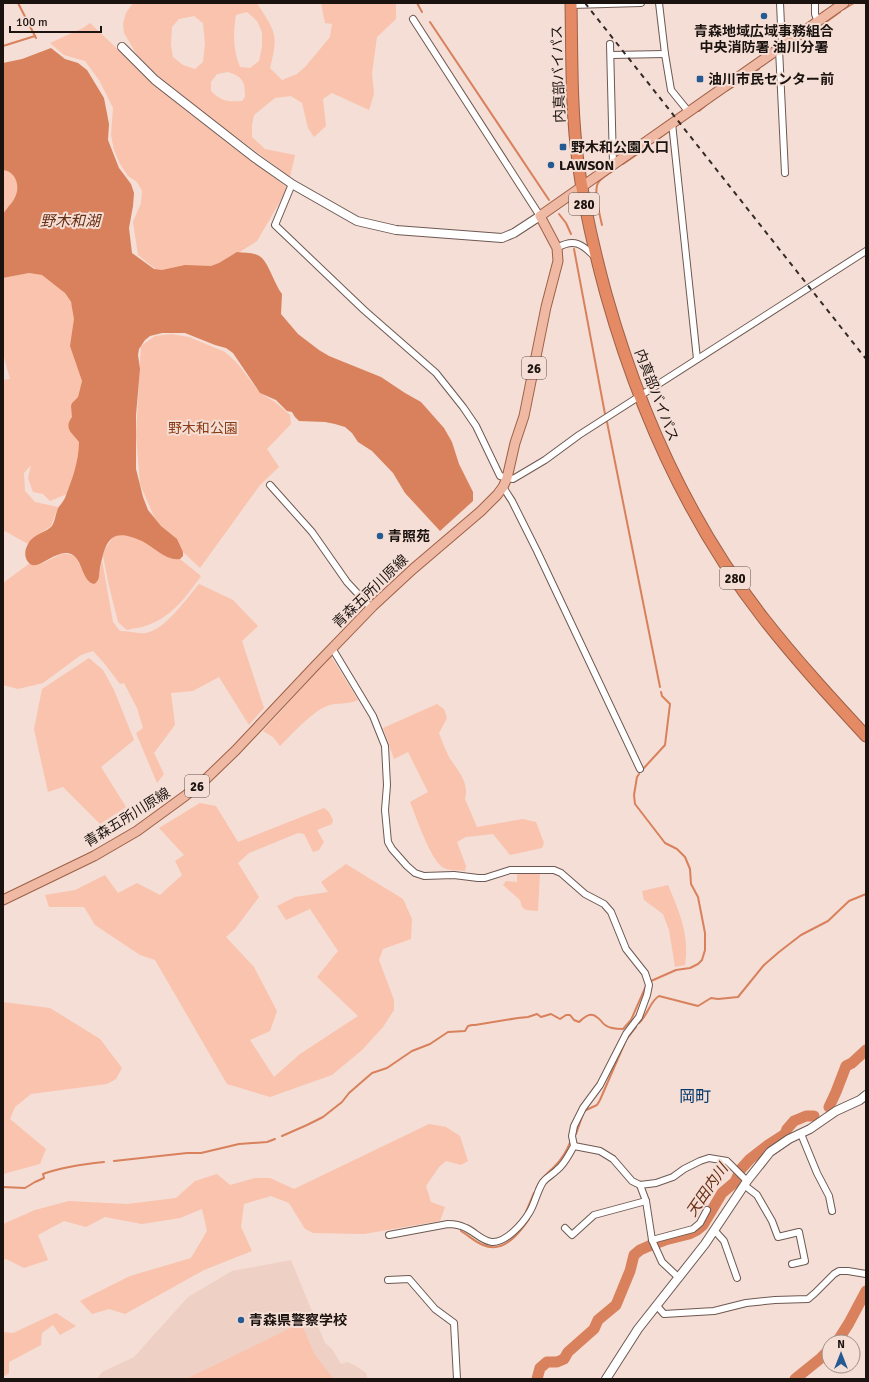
<svg xmlns="http://www.w3.org/2000/svg" width="869" height="1382" viewBox="0 0 869 1382" font-family="Signika,'Noto Sans JP',sans-serif">
  <rect width="100%" height="100%" fill="#f5ded5"/>
  <path fill="#efd0c4" d="M291,1260L325,1343L332,1349L341,1364L347,1362L356,1366L366,1373L368,1379H97L102,1372L134,1357L188,1297L232,1271Z"/>
  <g fill="#f9c3ad" fill-rule="evenodd">
    <path d="M133,3H257C275,32 279,33 270,68L282,80L297,74L306,66L330,37L332,24L325,23L321,3H396V19L377,37L372,73L374,94L369,110L332,93L323,99L326,126L314,137L308,128L302,103L291,96L275,98L254,115L252,125V137L265,149L295,155L290,177L170,88L137,55L124,33L123,24L126,13ZM247,12L257,21L262,32V47L259,61L250,68L240,67C233,50 233,33 236,15ZM194,16L203,23L205,44L203,62L195,69L183,65L173,57L171,45L172,27L179,19ZM228,72C243,77 245,81 245,97L242,101C227,102 221,101 211,91V82L217,74Z"/>
    <path d="M90,23L150,80L238,151L288,188L257,241L216,267L158,271L138,255L133,222L141,203L142,191L137,182L128,176L120,164L114,150L111,135L113,108L99,80L85,61L64,55L50,43L83,28Z"/>
    <path d="M3,170C18,172 21,190 14,201C11,206 6,210 3,214Z"/>
    <path d="M29,273L42,275L54,283L65,293L75,310L76,362L82,381L78,397L74,401L79,442V463L67,494L50,501L43,494L33,492L28,478L31,465L24,473L25,491L35,502L58,507L51,526L33,538L28,544L3,530V380L10,379L3,354V278Z"/>
    <path d="M171,334L189,337L225,352L237,363L260,393L275,402L290,415L291,424L267,449L279,467L260,485L200,568L183,552L155,519L140,484L136,435L141,346L155,336Z"/>
    <path d="M125,528L149,545L180,559L201,576C186,597 171,618 145,626C140,628 133,628 127,630L118,622L109,586L103,556L105,549L114,536Z"/>
    <path d="M62,554C81,553 75,563 84,570C88,573 94,575 99,577L102,560L113,622L120,631C128,631 138,634 146,633C165,630 187,598 199,584L233,600L258,626L242,641L264,708L249,725L219,677L193,691L171,693L175,725L154,753L164,774L157,783L136,733L143,728L137,708L124,683L120,684L104,663L93,651L81,655L43,683L18,689L3,685V583L30,563C39,569 52,557 62,554Z"/>
    <path d="M331,656L358,700C348,705 337,702 327,706C313,711 291,735 280,746L273,737L263,731Z"/>
    <path d="M89,658L103,670L114,690L134,740L101,767L126,807L100,824L63,787L48,792L34,729L42,689Z"/>
    <path d="M437,704L444,709L447,718L439,733C442,741 445,749 449,757C457,770 470,782 465,799L477,827L523,819L536,822L544,843L542,848L510,855L493,834L466,837L457,842L466,866L465,871C459,870 450,871 444,868C431,862 416,816 410,802L428,792L408,752L394,759L383,728Z"/>
    <path d="M200,803L216,806L238,842L324,808L329,812L333,820L332,824L317,830L324,842L319,850L313,852L304,834L298,833L249,853L238,863L259,897L235,929L226,937L254,967L277,1011L270,1031L250,1040L274,1077L300,1054L358,1016L317,977L338,951L310,909L286,920L277,906L295,897L328,892L321,882L346,864L403,899L412,919L411,939L383,949L379,960L394,1000V1010L383,1027L362,1050L332,1075L270,1097L227,1084L155,960L140,955L95,925L84,907H49L45,895L75,890L105,875L118,893L137,883L160,895L182,875L175,861L184,855L159,828Z"/>
    <path d="M517,872L540,873L538,911L526,910L522,907L520,900L503,885L506,881L517,882Z"/>
    <path d="M668,885C679,911 690,936 685,965L675,967L669,930L663,914L644,900L642,891Z"/>
    <path d="M3,1002L50,1008L100,1039L122,1068L116,1079L107,1084L31,1094L15,1107L10,1119L46,1149L40,1164L3,1174Z"/>
    <path d="M429,1124L446,1127L460,1136L468,1161L461,1165L446,1161L439,1167L426,1186L431,1202L445,1207L440,1221L364,1234L313,1233L305,1229L289,1203L271,1196L244,1204L241,1227L252,1251L204,1270L125,1314L109,1309L92,1314L80,1301L130,1276L191,1258L207,1231L202,1209L180,1218L142,1224L105,1217L86,1227L64,1221L38,1235L48,1260L24,1268L6,1259L3,1260V1224L35,1210L69,1201L127,1204L176,1198L195,1181L217,1174L230,1185L255,1178H270L294,1189Z"/>
    <path d="M56,1313L76,1326L60,1335L53,1325L42,1333L41,1345L9,1362V1373L3,1377V1332L13,1333Z"/>
    <path d="M299,1324L303,1327L314,1354L334,1379H186Z"/>
  </g>
  <path fill="#d8815c" d="M51,48L65,59L78,63L87,70L104,98L109,124L108,140L119,168L131,184L134,193L133,206L129,228L132,253L154,269L162,270L185,265L211,266L219,263L237,252C245,253 256,252 262,258C269,265 275,285 282,294L281,314L298,334L319,350L329,356L381,377L405,393L421,402L444,428L452,442L459,464L473,492V501L440,531L405,493L393,473L372,451L358,442L352,433L345,427L335,424L325,422L299,421L295,417L292,412L287,411L276,400L260,393L233,353L226,348L215,345L185,333H162L150,336L145,340L139,349L138,355L140,369L136,415V469L143,497L148,510L161,526L177,539L183,552V556L180,559C166,561 154,547 142,541C111,527 106,539 100,568C99,574 100,581 94,584C82,581 83,562 73,555C58,546 40,571 30,564C24,559 24,551 28,544C33,534 47,532 52,526C55,521 56,513 58,508C60,505 63,502 65,498C72,480 79,461 79,442C73,433 63,429 72,417L71,406L72,403L78,397L82,381L70,346L74,319L71,302L65,293L42,275L29,273L3,278C3,258 1,237 3,216C4,210 10,206 13,201C21,190 18,172 3,170V63L22,59Z"/>
  <g fill="none" stroke-linecap="round" stroke-linejoin="round">
    <g stroke="#d8815c" stroke-width="2">
      <path d="M18,3L36,38"/>
      <path d="M417,3L422,12"/>
      <path d="M844,9L854,3"/>
      <path d="M430,22L549,200"/>
      <path d="M822,25L840,12"/>
      <path d="M799,40L816,29"/>
      <path d="M3,46L35,36"/>
      <path d="M781,53L792,46"/>
      <path d="M754,72L759,69"/>
      <path d="M738,83L749,76"/>
      <path d="M726,91L733,87"/>
      <path d="M699,111L706,105"/>
      <path d="M654,142L669,131"/>
      <path d="M623,164L645,149"/>
      <path d="M559,214L566,223L571,234"/>
      <path d="M602,225C600,215 593,192 598,183C601,178 608,174 613,171"/>
      <path d="M574,249L605,414"/>
      <path d="M607,422L660,687"/>
      <path d="M643,769L665,745L670,704L662,696L661,692"/>
      <path d="M639,774L637,777L634,795L635,804L665,843L677,849L685,857L690,869L691,884L698,897L705,933V950L702,960L698,964L690,968L676,970L651,981"/>
      <path d="M639,1023C648,1015 650,1001 659,996L698,1006L711,998L718,999L738,997L764,965L779,952L801,935L828,921L849,901L866,894"/>
      <path d="M576,1134L584,1111L597,1105L600,1100L626,1040L636,1027"/>
      <path d="M282,1136L307,1125L323,1117L342,1102L349,1093L372,1073L387,1068L412,1051L430,1044L448,1032L465,1031L468,1026L472,1025H475L518,1018L528,1017L537,1014L541,1017L551,1014L560,1019L566,1015H570L574,1020L579,1022C585,1017 590,1011 598,1018C601,1020 602,1023 605,1025C610,1029 617,1029 623,1029L631,1020L646,986"/>
      <path d="M114,1161L187,1153H201L239,1144L267,1142L275,1139"/>
      <path d="M3,1187L25,1188L35,1182L44,1178L43,1174C62,1167 84,1164 104,1162"/>
      <path d="M536,1189C541,1178 546,1175 554,1167C562,1159 567,1151 571,1140"/>
      <path d="M526,1212L534,1193"/>
      <path d="M461,1231C468,1235 475,1242 483,1245C503,1254 519,1234 529,1219"/>
    </g>
    <g stroke="#d8815c" stroke-width="11">
      <path d="M829,1107L836,1092L846,1066L852,1063L866,1050"/>
      <path d="M837,1342L849,1323L866,1291"/>
      <path d="M537,1379L540,1368L547,1362H557L564,1359L568,1352L594,1329L598,1320L616,1305L630,1271L634,1255L640,1250L649,1246L665,1240L689,1234L697,1230L703,1225L722,1193L735,1182L741,1169L750,1159L768,1145L785,1134L787,1129L794,1121L806,1116H814"/>
      <path d="M795,1379L821,1358L829,1350"/>
    </g>
    <g stroke="#6d5952" stroke-width="8">
      <g id="street">
        <path d="M659,3L665,54L671,90L688,111"/>
        <path d="M780,3L782,47"/>
        <path d="M815,3V14L818,22"/>
        <path d="M571,5L641,3"/>
        <path d="M413,19L540,216"/>
        <path d="M610,44L613,164"/>
        <path d="M779,49L785,173"/>
        <path d="M611,55L665,54"/>
        <path d="M672,123L697,359"/>
        <path d="M292,184L275,225L364,310L436,373L463,407L476,426L500,476L513,479L545,460L579,435L866,251"/>
        <path d="M557,248C574,238 582,244 594,256"/>
        <path d="M270,485L312,532L347,582L371,608"/>
        <path d="M503,487L512,501L537,551L640,769"/>
        <path d="M332,648L373,716L385,746L387,785L385,810L388,842L392,849L407,866L415,873L424,876L454,875L478,878H485L510,870H554L561,873L585,894L604,904L611,912L626,949L645,973L649,985L647,995L639,1017L626,1034L600,1085L583,1108L574,1126L572,1136L574,1146C569,1154 565,1164 557,1170C552,1175 547,1177 543,1182C537,1191 535,1204 529,1213C523,1223 506,1243 492,1242C482,1241 475,1232 466,1228C460,1225 455,1224 448,1224L389,1235"/>
        <path d="M801,1134L817,1173L829,1196L832,1211"/>
        <path d="M574,1146L600,1151L613,1159L632,1181L640,1185L656,1183L673,1177L684,1169L700,1161L709,1158L727,1161L747,1181"/>
        <path d="M640,1185L646,1201L652,1240L693,1229L700,1223L707,1210"/>
        <path d="M744,1185L757,1195L772,1221L778,1237L799,1232L805,1261L792,1264"/>
        <path d="M565,1228L572,1235L594,1215L646,1201"/>
        <path d="M715,1231L724,1241L737,1278"/>
        <path d="M652,1240L662,1262L678,1277"/>
        <path d="M388,1280L409,1279L435,1309L454,1323L457,1379"/>
        <path d="M657,1306L664,1314L714,1311L746,1303L775,1300L808,1299L815,1293L834,1274L839,1271H848L866,1274"/>
      </g>
    </g>
    <g stroke="#6d5952" stroke-width="10">
      <g id="secondary">
        <path d="M122,47L155,80L255,158L292,184L357,221L396,230L502,238L514,233L540,216"/>
        <path d="M606,1379L638,1329L705,1244L747,1181L770,1152L789,1139L810,1129L836,1111L860,1100L866,1095"/>
      </g>
    </g>
    <g stroke="#9e6047" stroke-width="11">
      <path id="primary" d="M3,900L94,856L137,831L185,796L206,779L236,750L315,666L373,606L413,569L481,511L497,495L503,487L507,478L515,443L524,416L546,307L558,261L557,248L540,216L844,3"/>
    </g>
    <g stroke="#9e6047" stroke-width="13">
      <path id="highway" d="M571,3C572,56 571,110 578,162C584,207 594,250 606,294C639,411 689,523 764,619C796,660 831,698 866,736"/>
    </g>
    <use href="#street" stroke="#fff" stroke-width="6"/>
    <use href="#secondary" stroke="#fff" stroke-width="8"/>
    <use href="#primary" stroke="#efb9a3" stroke-width="9"/>
    <use href="#highway" stroke="#e48a65" stroke-width="11"/>
    <path stroke="#342a27" stroke-width="2" stroke-dasharray="5 5" stroke-linecap="butt" d="M585,3L866,359"/>
  </g>
  <g fill="#265a92" stroke="#f5ded5" stroke-width="1.5">
    <circle cx="764" cy="16" r="4"/>
    <rect x="696" y="75" width="8" height="8" rx="2"/>
    <rect x="559" y="143" width="8" height="8" rx="2"/>
    <circle cx="551" cy="165" r="4"/>
    <circle cx="380" cy="536" r="4"/>
    <circle cx="241" cy="1320" r="4"/>
  </g>
  <g text-anchor="middle" stroke-width="4" stroke-linejoin="round" paint-order="stroke">
    <g fill="#f5ded5" stroke="#5c504b" stroke-width="1">
      <rect x="569" y="193" width="30" height="22" rx="3"/>
      <rect x="522" y="357" width="24" height="22" rx="3"/>
      <rect x="720" y="567" width="30" height="22" rx="3"/>
      <rect x="185" y="775" width="24" height="22" rx="3"/>
    </g>
    <g font-size="13" font-weight="bold" fill="#1b1310">
      <text x="584" y="209">280</text>
      <text x="534" y="373">26</text>
      <text x="735" y="583">280</text>
      <text x="197" y="791">26</text>
    </g>
    <g font-size="14" font-weight="bold" fill="#1b1310" stroke="#f5ded5" text-anchor="start">
      <text x="764" y="36" text-anchor="middle">青森地域広域事務組合<tspan x="764" dy="16">中央消防署 油川分署</tspan></text>
      <text x="708" y="84">油川市民センター前</text>
      <text x="571" y="152">野木和公園入口</text>
      <text x="559" y="170">LAWSON</text>
      <text x="388" y="541">青照苑</text>
      <text x="249" y="1325">青森県警察学校</text>
    </g>
    <g font-size="14" fill="#1b1310" stroke="#f5ded5">
      <text transform="translate(558 74) rotate(-92)" y="5">内真部バイパス</text>
      <text transform="translate(657 395) rotate(69)" y="5">内真部バイパス</text>
      <text transform="translate(370 591) rotate(-44)" y="5">青森五所川原線</text>
      <text transform="translate(127 817) rotate(-32)" y="5">青森五所川原線</text>
    </g>
    <g font-size="14" fill="#8b3b14" stroke="#f5ded5">
      <text x="203" y="433">野木和公園</text>
    </g>
    <g font-size="15" font-style="italic" fill="#682f15" stroke="#f5ded5">
      <text x="70" y="226">野木和湖</text>
      <text transform="translate(707 1190) rotate(-55)" y="5">天田内川</text>
    </g>
    <g font-size="16" fill="#06396b" stroke="#f5ded5">
      <text x="695" y="1102">岡町</text>
    </g>
  </g>
  <rect width="869" height="1382" fill="none" stroke="#1b1310" stroke-width="8"/>
  <g transform="translate(841 1354)"><circle r="19" fill="#f5ded5" stroke="#9e8d86"/>
  <path d="M0-3L7 15L0 10L-7 15Z" fill="#265a92"/>
  <text y="-6" font-size="11" font-weight="bold" text-anchor="middle" fill="#1b1310">N</text>
  </g>
  <path d="M10 26v6h91v-6" fill="none" stroke="#1b1310" stroke-width="2"/>
  <text x="16" y="26" font-size="12" fill="#1b1310" stroke="#f5ded5" stroke-width="3" paint-order="stroke">100 m</text>
</svg>
